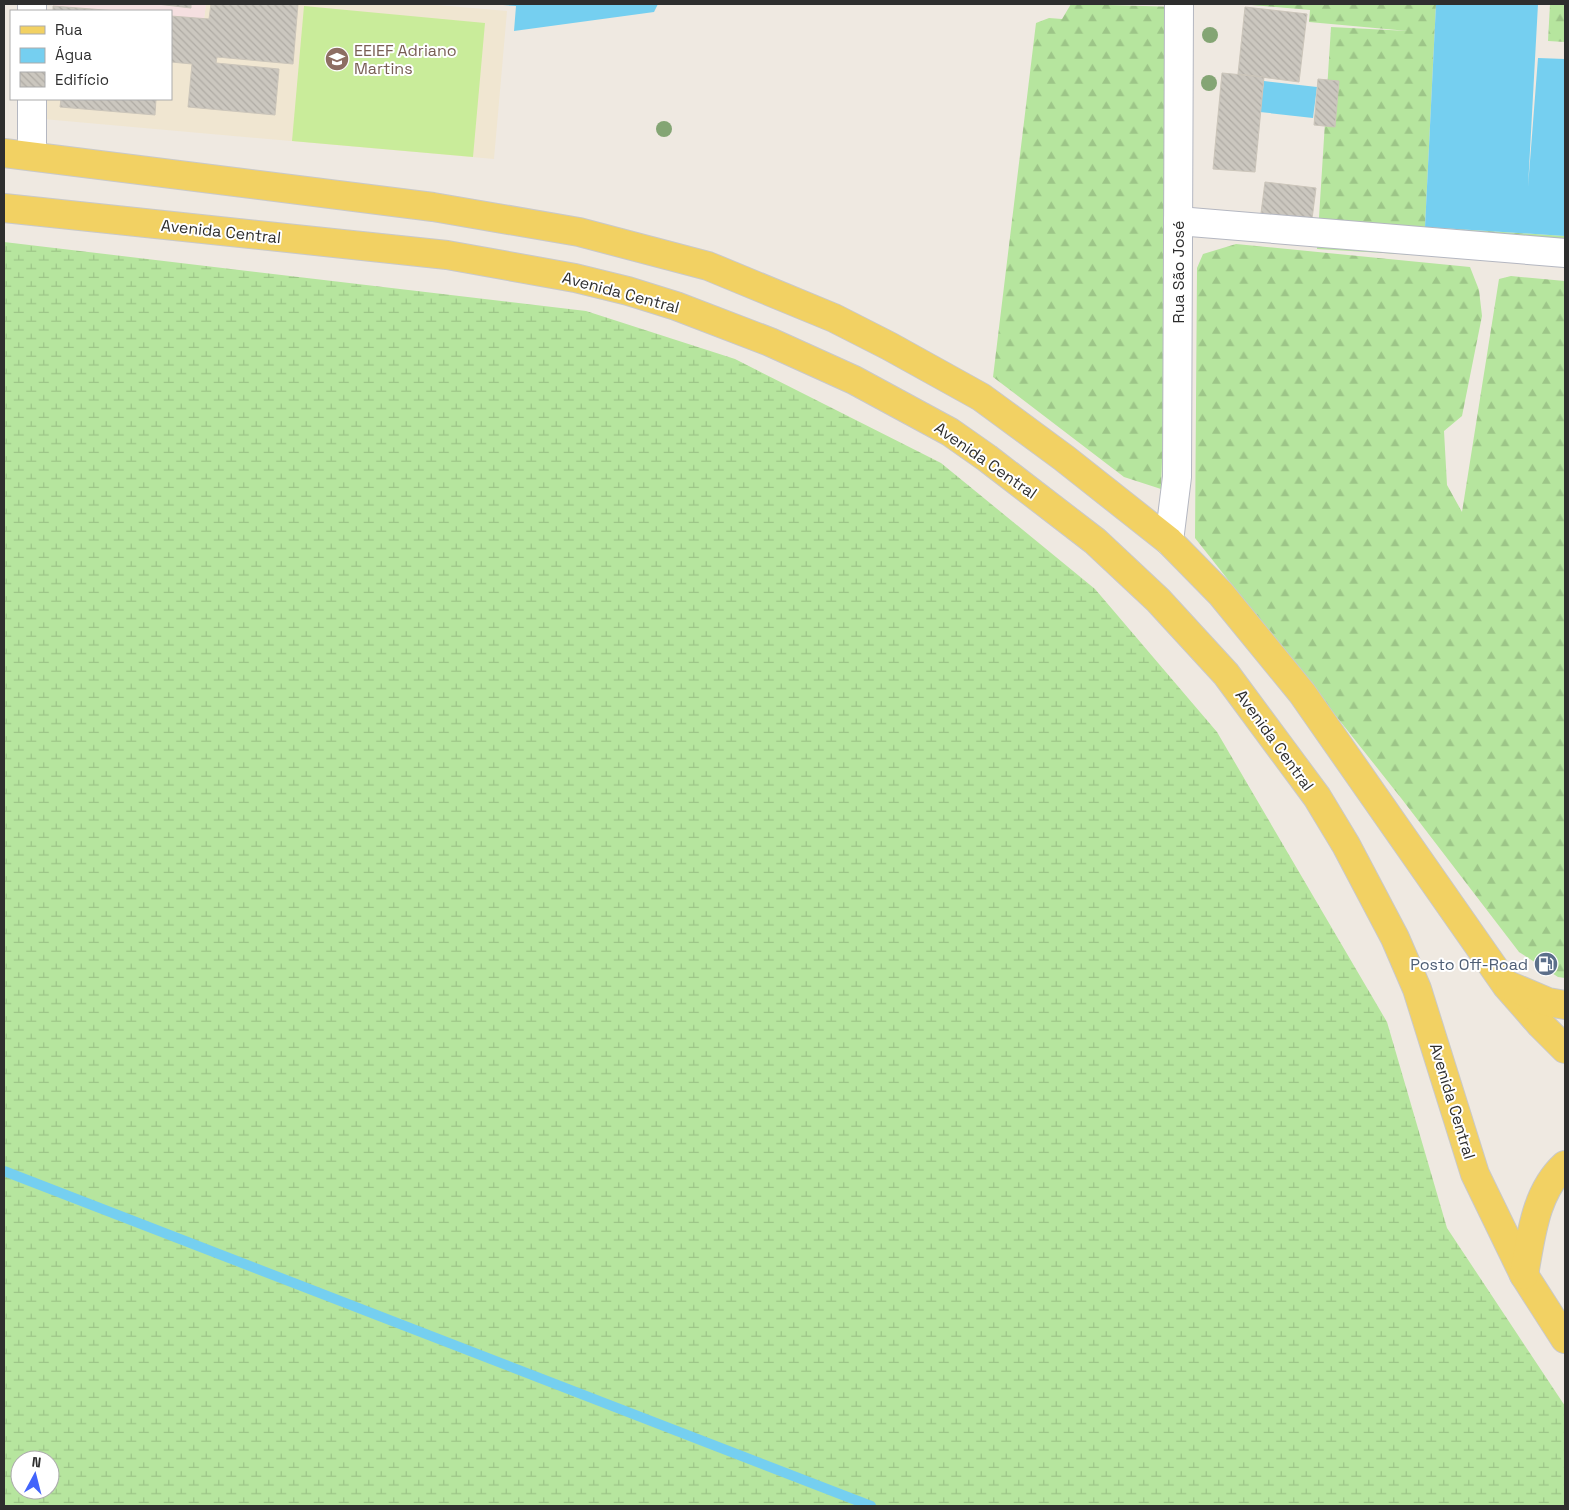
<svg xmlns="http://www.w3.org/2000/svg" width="1569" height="1510" viewBox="0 0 1569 1510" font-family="'Space Grotesk',sans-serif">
  <defs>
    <pattern id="forest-firs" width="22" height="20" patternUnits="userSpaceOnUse" patternTransform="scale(1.25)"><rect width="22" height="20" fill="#b6e59e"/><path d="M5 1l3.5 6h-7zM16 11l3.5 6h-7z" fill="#9dc588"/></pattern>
    <pattern id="wetland-marsh" width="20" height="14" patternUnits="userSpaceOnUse" patternTransform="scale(1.25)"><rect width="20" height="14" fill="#b6e59e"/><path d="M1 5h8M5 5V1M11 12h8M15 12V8" fill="none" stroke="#9dc588"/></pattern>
    <pattern id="building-back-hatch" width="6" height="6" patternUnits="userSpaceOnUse" patternTransform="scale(1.25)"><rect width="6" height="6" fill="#cbc7bf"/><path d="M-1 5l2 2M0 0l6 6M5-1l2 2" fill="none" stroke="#afaba4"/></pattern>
  </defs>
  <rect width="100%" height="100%" fill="#efe9e1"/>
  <path fill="#f0e6d1" d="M206,4H426L507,11L494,159L43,119L45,99H171V16L204,19Z"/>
  <path fill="#f5dfe0" d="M54,4H206L204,19L171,16V11H117L53,6Z"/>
  <g fill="url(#forest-firs)">
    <path d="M1071,4L1179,7L1161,489L1124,477L993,377L1036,23L1049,18L1062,19Z"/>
    <path d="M1240,4H1436L1425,227L1565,236V264L1317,249L1331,27L1408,31L1309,22L1310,10Z"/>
    <path d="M1550,4H1565V42L1548,41Z"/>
    <path d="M1236,244L1470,267L1479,290L1482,316L1462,416L1444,431L1447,485L1462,512L1499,279L1511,276L1565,281V978L1558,977L1519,952L1401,798L1195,538L1197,268L1203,254Z"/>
  </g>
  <path fill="url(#wetland-marsh)" fill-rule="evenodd" d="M4,242L586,311L735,359L941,463L1095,589L1217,732L1387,1022L1447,1228L1565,1406V1506H4ZM20,1460H50V1490H20Z"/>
  <path fill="#c9ec9a" d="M304,6L485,23L473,157L292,141Z"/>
  <g fill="#75cff0">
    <path d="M489,4H658L654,12L514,31L516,6Z"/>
    <path d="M1436,4H1538L1528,187L1538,58L1565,59V236L1425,227Z"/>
    <path d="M1264,81L1317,87L1313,118L1260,112Z"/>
  </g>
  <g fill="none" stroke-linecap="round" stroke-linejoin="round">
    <path stroke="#75cff0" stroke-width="10" d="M4,1171L871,1506"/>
  </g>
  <g fill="url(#building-back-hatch)" stroke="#cbc5ba">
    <path d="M157,4H191V8Z"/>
    <path d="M211,4H298L293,64L217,57L216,63L279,69L275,115L188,107L192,64L171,62V16L209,19Z"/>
    <path d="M53,6L117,11H53Z"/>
    <path d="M1245,7L1307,14L1299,82L1238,74Z"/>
    <path d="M1222,73L1264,77L1255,172L1213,169Z"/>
    <path d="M1318,79L1339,81L1335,127L1314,125Z"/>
    <path d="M61,99H156L155,115L60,107Z"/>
    <path d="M1265,182L1316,188L1312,219L1261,213Z"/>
  </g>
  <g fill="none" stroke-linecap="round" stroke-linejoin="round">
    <g stroke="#b4b7c1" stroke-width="30">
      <g id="minor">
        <path d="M32,11V4"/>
        <path d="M32,155V99"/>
        <path d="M1178,221L1565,253"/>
        <path d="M1169,541L1177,477L1179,4"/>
      </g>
    </g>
    <g stroke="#c9c9c9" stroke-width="30">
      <g id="major">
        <path d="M4,153L433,207L579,232L708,266L834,318L889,346L981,397L1064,458L1169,541L1221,594L1302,693L1506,985L1541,1025L1565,1049"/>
        <path d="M4,208L447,255L575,278L628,291L676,306L770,342L854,380L950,432L987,458L1095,541L1158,600L1226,674L1317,797L1346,845L1395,938L1417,989L1475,1174L1524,1275L1565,1339"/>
        <path d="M1510,986L1548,1002L1565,1005"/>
        <path d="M1524,1275C1531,1237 1535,1192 1565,1165"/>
      </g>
    </g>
    <use href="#minor" stroke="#fff" stroke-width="28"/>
    <use href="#major" stroke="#f2d163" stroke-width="28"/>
  </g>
  <g fill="#84a574">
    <circle cx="1210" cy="35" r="8"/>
    <circle cx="1209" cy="83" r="8"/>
    <circle cx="664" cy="129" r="8"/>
  </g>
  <defs>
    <g id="school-disc" transform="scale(1.25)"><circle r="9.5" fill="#8d6e63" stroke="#fff"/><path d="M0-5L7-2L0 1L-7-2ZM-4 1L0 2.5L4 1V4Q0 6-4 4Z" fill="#fff"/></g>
    <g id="fuel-disc" transform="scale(1.25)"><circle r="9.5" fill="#5c6f8a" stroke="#fff"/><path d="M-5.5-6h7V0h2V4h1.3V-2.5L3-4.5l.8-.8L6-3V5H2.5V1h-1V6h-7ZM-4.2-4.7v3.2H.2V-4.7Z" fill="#fff"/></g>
  </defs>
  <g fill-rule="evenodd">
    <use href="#school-disc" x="337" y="59"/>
    <use href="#fuel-disc" x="1546" y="964"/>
  </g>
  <g text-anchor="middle" stroke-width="4" stroke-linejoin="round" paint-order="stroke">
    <g font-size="16" fill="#785e54" stroke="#fff" text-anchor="start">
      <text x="354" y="56">EEIEF Adriano<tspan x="354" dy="18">Martins</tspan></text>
    </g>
    <g font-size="16" fill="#2e2e2e" stroke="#fff">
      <text transform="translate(221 231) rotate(6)" y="6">Avenida Central</text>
      <text transform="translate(1178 272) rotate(-90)" y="6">Rua São José</text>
      <text transform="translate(621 292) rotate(15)" y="6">Avenida Central</text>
      <text transform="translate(986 460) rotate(35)" y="6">Avenida Central</text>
      <text transform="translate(1275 740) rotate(54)" y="6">Avenida Central</text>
      <text transform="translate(1453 1101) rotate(73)" y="6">Avenida Central</text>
    </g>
    <g font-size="16" fill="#4e5e75" stroke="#fff" text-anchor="end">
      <text x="1528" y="970">Posto Off-Road</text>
    </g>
  </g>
  <rect width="1569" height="1510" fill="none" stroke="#2e2e2e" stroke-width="10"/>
  <rect x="10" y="10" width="162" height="90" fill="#ffffff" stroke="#ababab"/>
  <rect x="20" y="26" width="25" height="8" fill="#f2d163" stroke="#ababab"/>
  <text x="55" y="35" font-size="15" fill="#2e2e2e">Rua</text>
  <rect x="20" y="48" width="25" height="15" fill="#75cff0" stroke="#ababab"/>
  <text x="55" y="60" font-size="15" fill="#2e2e2e">Água</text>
  <rect x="20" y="72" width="25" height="15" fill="url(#building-back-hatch)" stroke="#ababab"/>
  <text x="55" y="85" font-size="15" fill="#2e2e2e">Edifício</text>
  <g transform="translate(35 1475) rotate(7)"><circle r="24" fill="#ffffff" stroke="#ababab"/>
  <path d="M0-4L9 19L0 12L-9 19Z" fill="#4264fb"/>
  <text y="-8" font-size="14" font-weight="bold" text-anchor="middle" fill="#2e2e2e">N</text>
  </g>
</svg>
